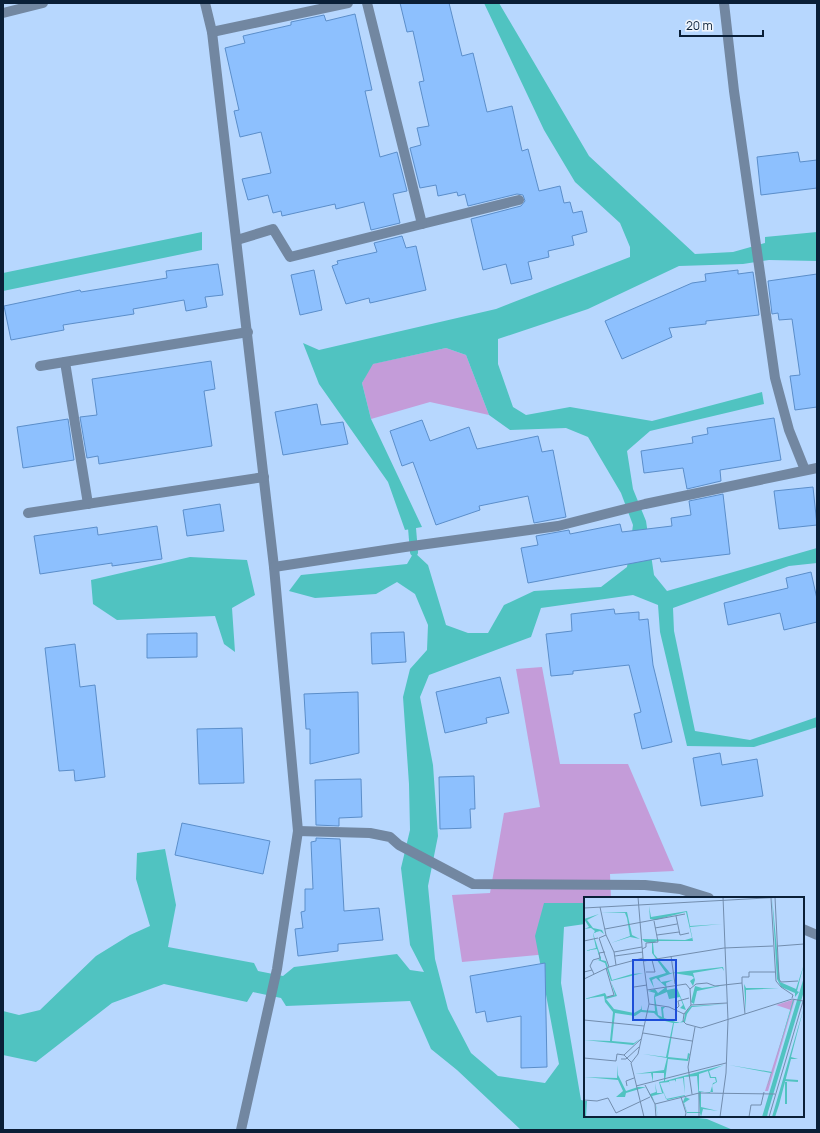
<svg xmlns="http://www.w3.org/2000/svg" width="820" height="1133" viewBox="0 0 820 1133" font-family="Manrope,sans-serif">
  <rect width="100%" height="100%" fill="#b7d7fe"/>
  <g fill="#c49cd9">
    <path d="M446,348L466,355L489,415L430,402L371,419L362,383L372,364Z"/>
    <path d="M542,667L560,764H628L674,871L610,874L611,898H585V911L555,914L548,954L462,962L452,895L490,893L504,813L540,807L516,669Z"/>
  </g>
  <g fill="#50c3c1">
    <path d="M484,3H499L589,156L695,254L733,252L765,243V237L817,232V261L769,260L743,264L679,266L588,309L498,339V364L513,407L526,415L570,407L652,421L762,392L764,404L650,431L627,451L633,489L646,521L654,575L667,591L817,548V563L789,566L673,608L674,631L695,731L750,740L817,717V727L754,747L687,746L660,632L658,605L633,595L541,608L531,637L429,675L420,697L433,765L438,836L428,886L435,959L448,1009L471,1053L498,1076L545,1083L559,1064L535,936L544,903H585V924L564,927L561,983L581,1100L585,1101V1116H679L707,1119L733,1130H521L457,1070L431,1049L410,1001L286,1006L281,998L253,992L247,1002L164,984L112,1003L36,1062L3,1055V1011L19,1015L40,1010L96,956L130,935L150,926L136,879L137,853L165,849L176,905L168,947L254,963L258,971L283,976L294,967L397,954L410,970L424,972L410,945L401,868L410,830L409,784L403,697L410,669L427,650L428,625L415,594L397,582L376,594L315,598L289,591L301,575L407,564L414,552L428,565L446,625L468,633H488L504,605L534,591L601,587L627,567L633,525L621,493L588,437L566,428L510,430L489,415L466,355L446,348L373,364L362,383L371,419L422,527L405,530L388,482L319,384L303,343L319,350L496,309L630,257V247L620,223L575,182L544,130Z"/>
    <path d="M202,232V250L3,291V273Z"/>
    <path d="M190,557L247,560L255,595L232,608L235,652L224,644L215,616L117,620L93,604L91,580Z"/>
  </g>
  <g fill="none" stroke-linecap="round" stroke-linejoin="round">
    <path stroke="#50c3c1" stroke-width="8" d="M412,528L414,552"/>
  </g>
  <g fill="#8dc0fe" stroke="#5b8eca">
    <path d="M400,3H449L462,56L473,53L487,112L512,106L522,151L528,149L539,191L560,186L564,203L570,202L573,213L582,211L587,232L572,236L574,245L548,251L549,257L528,262L532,279L511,284L506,264L483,270L471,219L521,206L525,201L523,195L517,194L468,206L465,194L458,196L457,192L438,196L436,185L420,188L410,148L421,145L417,128L429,126L419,82L424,81L413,31L407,32Z"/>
    <path d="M355,14L372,90L365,91L380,157L397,152L407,191L393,194L400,223L371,230L364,202L336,209L335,204L282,216L281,211L273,213L268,195L248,200L242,179L271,173L261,132L240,137L234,111L239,110L225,48L245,43L243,36L291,25V22L324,15L326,21Z"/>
    <path d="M798,152L800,162L817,160V188L761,195L757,157Z"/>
    <path d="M402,236L406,248L416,246L426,290L370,303L369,298L346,304L332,266L338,264L337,261L377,252L374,243Z"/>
    <path d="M218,264L223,295L205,297L207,307L186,311L184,300L133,309L134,314L63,325L64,330L11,340L4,306L80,290L81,292L167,278L166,271Z"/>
    <path d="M314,270L322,310L300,315L291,275Z"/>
    <path d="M738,270V274L753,272L759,315L706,321V324L669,328L672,337L622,359L605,321L692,283L706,281L705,274Z"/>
    <path d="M817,274V407L795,410L790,376L800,375L792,319L779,320L778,313L772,314L768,281Z"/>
    <path d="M211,361L215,389L204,391L212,446L99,464L98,456L87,458L80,417L97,415L92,379Z"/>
    <path d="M317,404L321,425L343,422L348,444L283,455L275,412Z"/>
    <path d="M774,418L781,460L720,470L721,481L687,489L683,468L644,473L641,451L693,443L692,437L708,434L707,428Z"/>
    <path d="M68,419L74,460L23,468L17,427Z"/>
    <path d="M422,420L430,441L469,427L477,449L538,436L542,452L553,450L566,517L534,523L528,496L479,506L480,510L436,525L413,462L402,466L390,431Z"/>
    <path d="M813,487L817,525L779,529L774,491Z"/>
    <path d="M723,494L730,554L661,562L660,558L528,583L521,548L538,545L536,536L569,530L570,534L620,524L622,532L672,526L671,518L691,515L689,501Z"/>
    <path d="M220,504L224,531L187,536L183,510Z"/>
    <path d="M157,526L162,559L112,566V563L40,574L34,536L97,527L98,535Z"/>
    <path d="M811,572L817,599V622L784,630L780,613L728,625L724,603L788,588L786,578Z"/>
    <path d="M614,609L615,614L639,612V620L648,619L653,665L672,742L642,749L634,714L641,712L629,665L573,671V674L551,676L546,634L572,631L571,614Z"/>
    <path d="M404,632L406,662L372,664L371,633Z"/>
    <path d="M197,633V657L147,658V634Z"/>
    <path d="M75,644L80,687L95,685L105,777L75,781L74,770L59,771L45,648Z"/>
    <path d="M500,677L509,713L486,718L487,723L445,733L436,692Z"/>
    <path d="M358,692L359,753L310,764V729H306L304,694Z"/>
    <path d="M242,728L244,783L199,784L197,729Z"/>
    <path d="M720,753L722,765L757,759L763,796L701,806L693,758Z"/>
    <path d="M474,776L475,809H470L471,828L440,829L439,777Z"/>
    <path d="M361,779L362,817L339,818V826L316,825L315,780Z"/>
    <path d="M182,823L270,841L263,874L175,855Z"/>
    <path d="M316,838L340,839L344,911L379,908L383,940L338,944V951L298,956L295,929L303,928L301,912L305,911V889H313L311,842L316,841Z"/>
    <path d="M545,963L547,1067L521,1068V1016L487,1022L485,1011L476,1013L470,976Z"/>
  </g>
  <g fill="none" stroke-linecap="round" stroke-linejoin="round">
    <g stroke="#7287a1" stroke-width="10">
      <path d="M205,3L212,32L274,567L298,831L277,969L241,1130"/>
      <path d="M724,3L734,91L775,378L789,430L805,470"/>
      <path d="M3,13L43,3"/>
      <path d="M212,32L348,3"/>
      <path d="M422,224L519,200"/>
      <path d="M237,240L273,229L290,257L422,224L367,3"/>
      <path d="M65,362L88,504"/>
      <path d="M40,366L248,332"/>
      <path d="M28,513L264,477"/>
      <path d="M274,567L405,547L558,526L645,504L817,468"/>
      <path d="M298,831L370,833L390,837L399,845L473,884L645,885L680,889L709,898"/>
      <path d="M803,929L817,935"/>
    </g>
  </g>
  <g transform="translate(584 897)">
    <rect width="220" height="220" fill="#b7d7fe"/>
    <path d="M211,102L184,194H181L210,103L207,113L192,108Z" fill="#c49cd9"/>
    <path d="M188,0L196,85L212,92L220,67L213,94L215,95L211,100V96L197,90L193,82ZM65,9L67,20L103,14L106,29L138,27L106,30L109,44H73L69,46L70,57L86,76L139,70L140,74L138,71L109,76L111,83L109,89L106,84L110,81L108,79L89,76L75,81L77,85L89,83L82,86L83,93L93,91L102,113L96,111L99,108L96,100L85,102L83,95L71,100L74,118L78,120L77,110H81L79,112L80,121L95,126L100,123L101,116L107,109L142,107L108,110L103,117L101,125L90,126L84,160L103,162L104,156L106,157L104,164L84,162L81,184L140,168L125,174L127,180H132L133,185L128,188L129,195H117V210L134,214L119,212L117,220L116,216H103L99,205L101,200L106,202L100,206L103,215H116L113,179L100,180L101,199L83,203L80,196L68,199L72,208L74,220L71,205L67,200L62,190L66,197L72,195L71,186L73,196H78L75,185L80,184V176H69V185L67,176L51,177L80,173L83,161L59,157L82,160L89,126L77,123L70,116L57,115L51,119L31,116L28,144L50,146L56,142L49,148L0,143L26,144L29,115L21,105L20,99L0,102L21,96L23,100L31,98L27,85L33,99L22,102L30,112L50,116L57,112V108L58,113L71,114L70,100L71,96L64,94L71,92L74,96L82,90L72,81L68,83L70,91L65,81L82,76L68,56V46L61,45L58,42L101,43L108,41L102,15L71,23L66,22ZM124,174L126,181H131L132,185L129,186L126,196L115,194V177ZM99,181L101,198L82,202L76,186L85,185L86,189L85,184L91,183L92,185V182ZM43,15L48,38L56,42L46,40L27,46L46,39L43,21L41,16H17ZM15,17L3,23L9,31L18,33L20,37L16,34L9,36L17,61V63L22,64L28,83L48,77L59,76L27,84L21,66L14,63L5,67L16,62L13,52L0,54L12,51L9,37L11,34L7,31L0,32L5,30L0,22ZM220,80V94L184,215L183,220H178ZM160,87L162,91H195L162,93V115ZM141,88L113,94L110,107L107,105L111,89L118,91ZM209,103H210L182,194L187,176L145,168L188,175ZM220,110L207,160L214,162H207L195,208L191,220H188ZM34,168V178L42,194L54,190H62L42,196L41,200H32L39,194L34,183L0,180L33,181Z" fill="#50c3c1" fill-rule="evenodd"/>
    <path fill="none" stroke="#50c3c1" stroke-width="2" d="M200,183L214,184M202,207V185M1,220L2,204"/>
    <path fill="none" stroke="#728dae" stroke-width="1" d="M54,0L59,61M191,0L195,82L197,85L214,84M187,1L192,84L197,90L209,98L208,101M16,10L22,38L15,41L25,70M0,11L200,0M92,19L96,38L105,36M71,31L93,27M21,32L101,17M22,38L30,55L32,68M73,38L95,35M0,44L14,41M194,49L220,47M58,52L62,50V46L74,45L70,24M30,55L58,50M31,59L59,55M87,59L91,87M60,64L140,51L189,49M22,71L30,98L23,100M8,73L6,69L9,63L16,61L15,56L21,55M0,75L8,73L10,77M62,75H71L68,63M0,82L25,70L59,61L65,107L54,157L47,166L60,220M158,86V80H165V75H191M50,90L63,88M106,92L112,87L123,86L131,89L158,86L161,117M63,93L102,87L106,92L107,108L100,117L99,124L102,127L117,131L208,102L219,104M65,107L85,110L100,117M107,108L143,106M92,112L95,109L94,104L105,101M0,123L60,129M59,136L108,144M40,158L57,142M0,161L32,164L33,157L40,158L47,165M37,162H42L55,150M61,188L71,207L72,220M43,189L42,184L50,181M52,189L142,166M115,196V220M108,197L104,170L111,130M97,200L102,216L101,220M0,203L13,204L24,201L32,216L66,200M71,207L115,196L191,197M136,220L142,176L144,123L139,0M165,220L167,208H177L180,195M185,220L220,101"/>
    <path fill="#1d4ed8" fill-opacity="0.15" stroke="#1d4ed8" stroke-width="2" d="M49,63H92V123H49Z"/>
    <rect width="220" height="220" fill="none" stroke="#0a1f37" stroke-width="2"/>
  </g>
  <rect width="820" height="1133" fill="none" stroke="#0a1f37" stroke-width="8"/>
  <path d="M680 30v6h83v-6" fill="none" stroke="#0a1f37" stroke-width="2"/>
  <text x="686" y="30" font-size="12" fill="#0a1f37" stroke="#f0f5fc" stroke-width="3" paint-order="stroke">20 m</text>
</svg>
